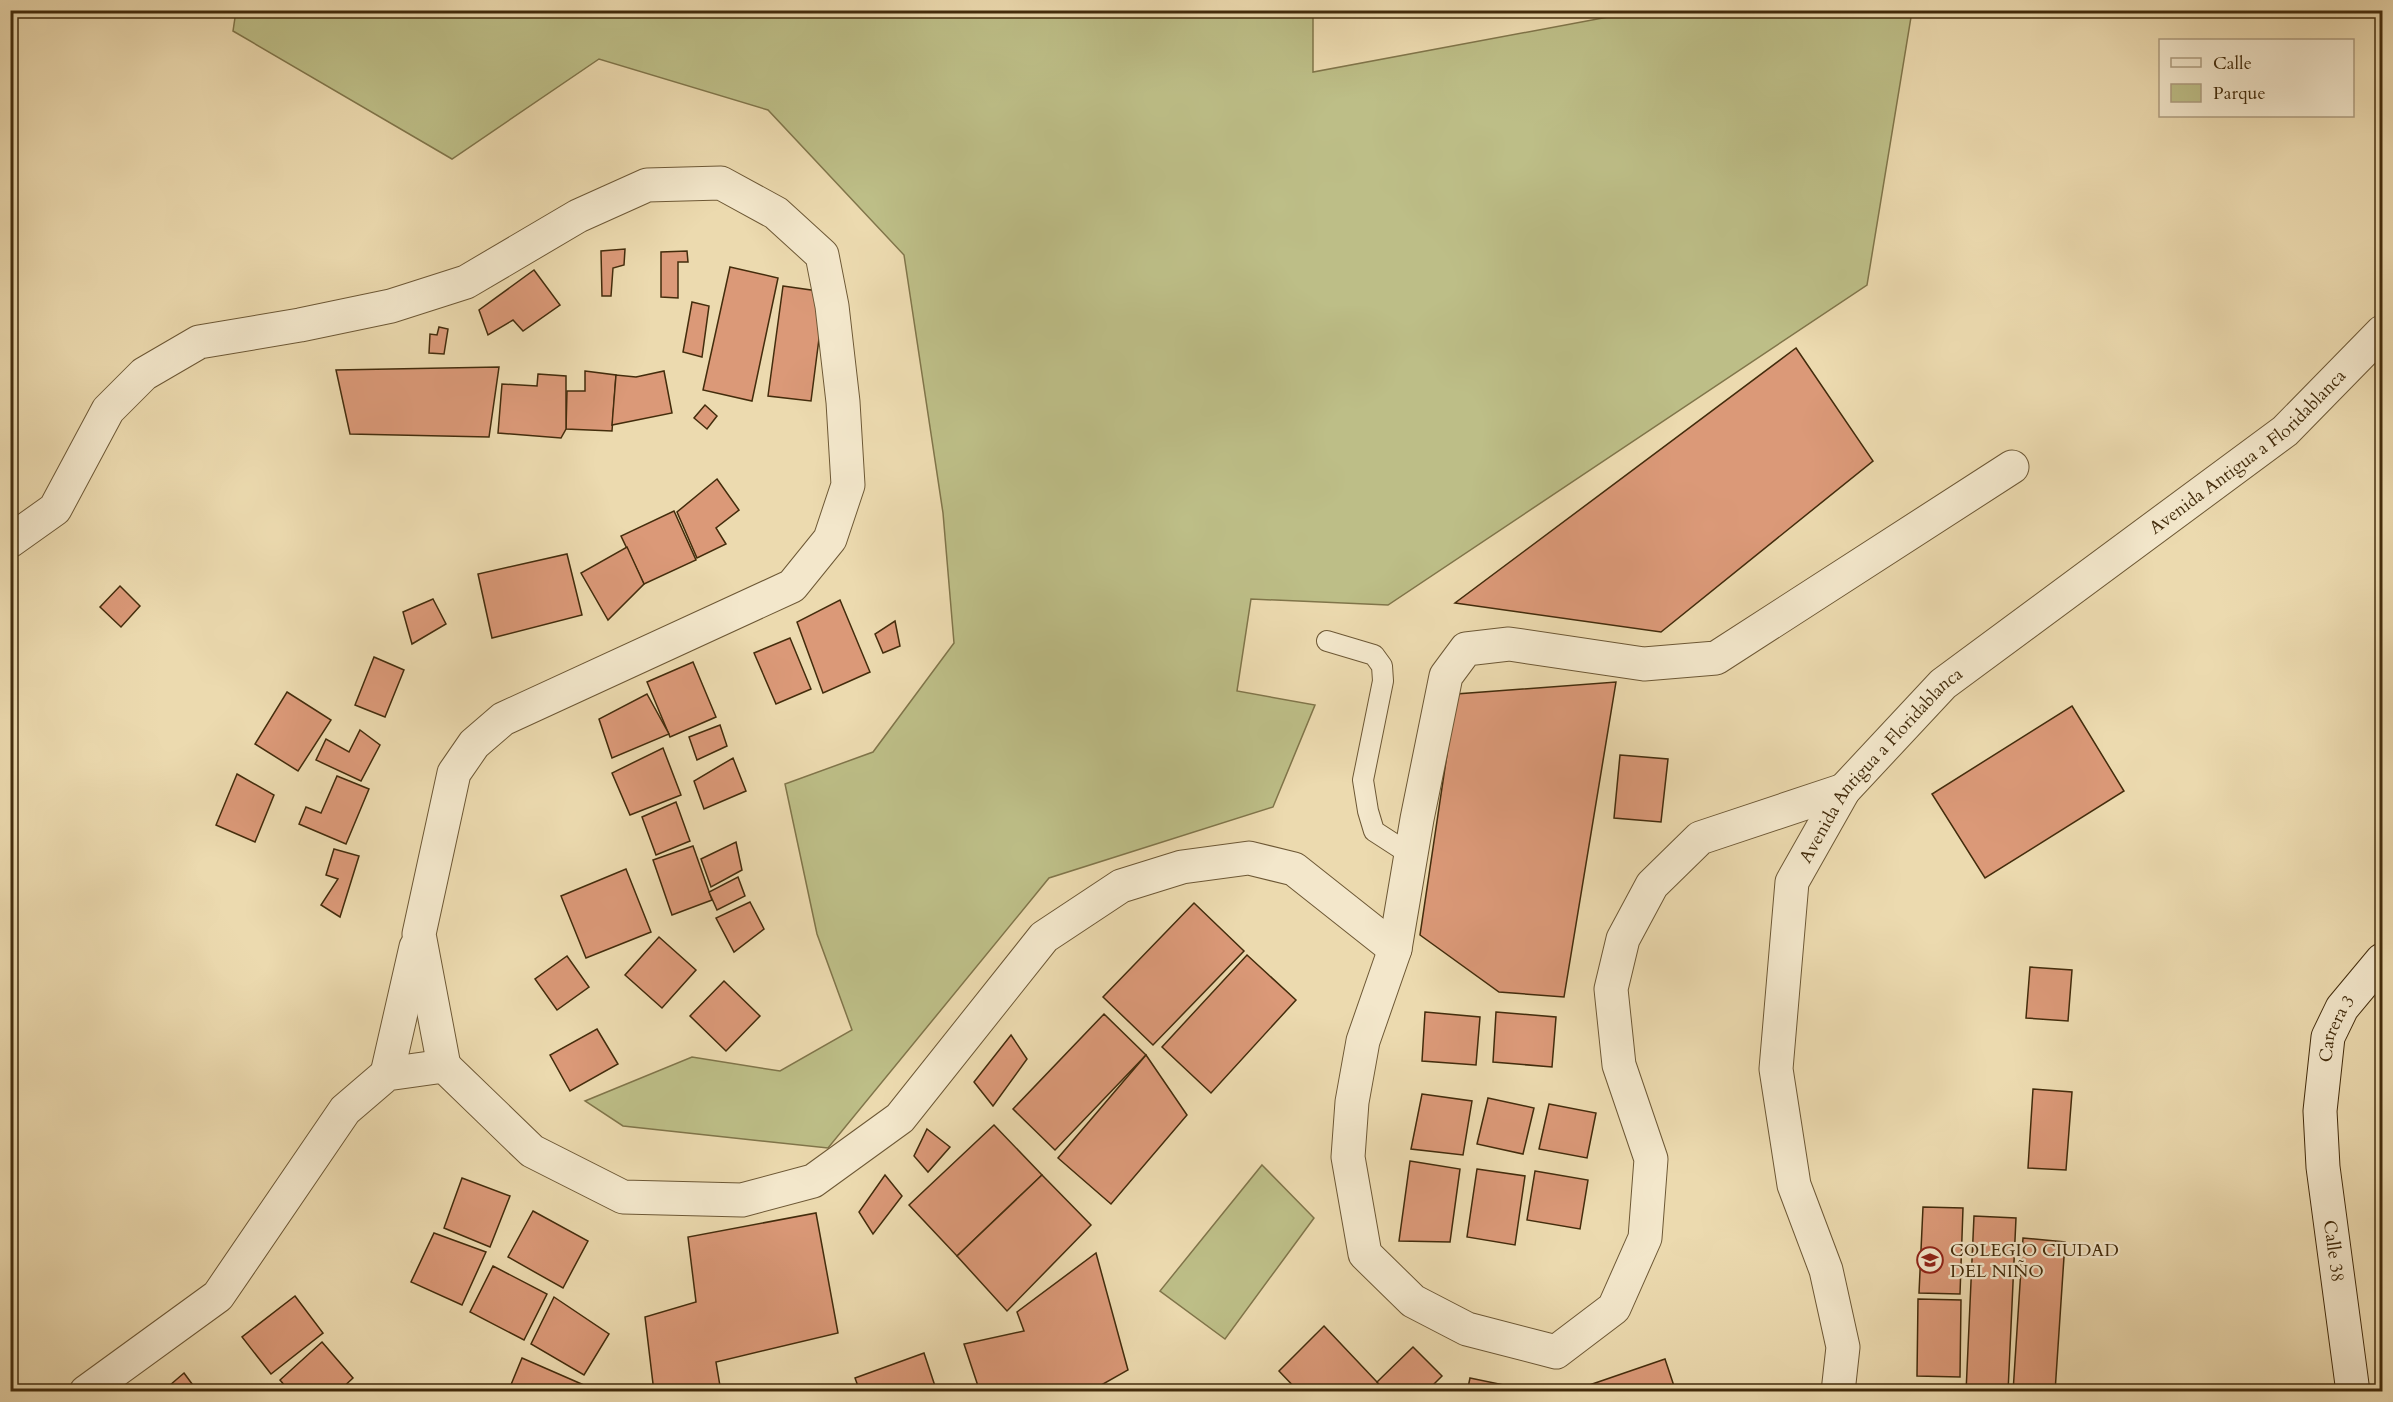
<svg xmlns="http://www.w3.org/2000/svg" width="2393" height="1402" viewBox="0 0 2393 1402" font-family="Cardo,serif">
  <rect width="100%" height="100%" fill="#ecdaaf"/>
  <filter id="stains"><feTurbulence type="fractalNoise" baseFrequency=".00333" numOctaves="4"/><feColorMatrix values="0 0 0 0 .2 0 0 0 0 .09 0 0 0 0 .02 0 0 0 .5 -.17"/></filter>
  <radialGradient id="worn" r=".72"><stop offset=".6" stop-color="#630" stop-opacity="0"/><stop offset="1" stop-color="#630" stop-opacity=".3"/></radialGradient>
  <g fill="#bdbe87" stroke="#80754a" stroke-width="1.5">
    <path d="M236,11H1313V72L1640,11H1912L1867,285L1388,605L1251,599L1237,691L1315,705L1273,807L1049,878L828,1148L623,1126L585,1101L692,1057L780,1071L852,1030L817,934L785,784L873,752L954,643L943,513L904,255L768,110L599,59L452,159L233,31Z"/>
    <path d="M1262,1165L1314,1218L1225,1339L1160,1291Z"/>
  </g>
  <g fill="#db9978" stroke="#432c0c" stroke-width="1.5">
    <path d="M625,249L624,265L613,268L611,296H602L601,251Z"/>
    <path d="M687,251L688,262H678V298L661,297V252Z"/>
    <path d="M730,267L778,278L752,401L703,390Z"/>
    <path d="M534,270L560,305L523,331L513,320L488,335L479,310Z"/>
    <path d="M783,286L825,292L811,401L768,396Z"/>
    <path d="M692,302L709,306L702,357L683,352Z"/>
    <path d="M439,327L448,329L444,354L429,353L430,334L437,335Z"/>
    <path d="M1796,348L1873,461L1661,632L1455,603Z"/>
    <path d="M499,367L489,437L350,434L336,370Z"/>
    <path d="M585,371L616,375L612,431L566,429L567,391H585Z"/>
    <path d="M664,371L672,413L612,425L616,375L636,377Z"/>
    <path d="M538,374L566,376V429L561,438L498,433L502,384L537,386Z"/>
    <path d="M705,405L717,416L707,429L694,418Z"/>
    <path d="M717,479L739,510L716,528L726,544L697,558L677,512Z"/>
    <path d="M674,511L696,560L644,584L621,536Z"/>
    <path d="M627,547L644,584L608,620L581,573Z"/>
    <path d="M567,554L582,615L492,638L478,574Z"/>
    <path d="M120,586L140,606L121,627L100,607Z"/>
    <path d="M433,599L446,624L412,644L403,612Z"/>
    <path d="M840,600L870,672L823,693L797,622Z"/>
    <path d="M895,621L900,646L883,653L875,634Z"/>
    <path d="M790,638L811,689L776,704L754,653Z"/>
    <path d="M374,657L404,670L385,717L355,705Z"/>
    <path d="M693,662L716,717L670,737L647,682Z"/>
    <path d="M1616,682L1564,997L1499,992L1420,935L1456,694Z"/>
    <path d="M287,692L331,720L298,771L255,744Z"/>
    <path d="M647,694L669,734L612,758L599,719Z"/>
    <path d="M2072,706L2124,791L1985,878L1932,794Z"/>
    <path d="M720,725L727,746L697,760L689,737Z"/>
    <path d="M360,730L380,745L361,781L316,760L326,739L349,752Z"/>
    <path d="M663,748L681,795L630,815L612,773Z"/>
    <path d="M1620,755L1668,759L1661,822L1614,818Z"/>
    <path d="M733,758L746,791L704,809L694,781Z"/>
    <path d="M237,774L274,795L255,842L216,825Z"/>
    <path d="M337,776L369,789L346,844L299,824L306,807L321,813Z"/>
    <path d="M676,802L690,841L656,855L642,817Z"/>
    <path d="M736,842L742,870L711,887L701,859Z"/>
    <path d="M693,846L712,900L672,915L653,860Z"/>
    <path d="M334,849L359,856L340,917L321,905L338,879L326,875Z"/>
    <path d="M626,869L651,932L586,958L561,896Z"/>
    <path d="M738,877L745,896L717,910L709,892Z"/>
    <path d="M750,902L764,929L734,952L716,918Z"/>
    <path d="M1194,903L1244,951L1153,1045L1103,997Z"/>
    <path d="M659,937L696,970L662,1008L625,975Z"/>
    <path d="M1247,955L1296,1000L1211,1093L1162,1047Z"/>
    <path d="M567,956L589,987L557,1010L535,979Z"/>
    <path d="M2030,967L2072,970L2068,1021L2026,1018Z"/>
    <path d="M724,981L760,1016L726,1051L690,1016Z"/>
    <path d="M1425,1012L1480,1017L1476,1065L1422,1061Z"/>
    <path d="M1496,1012L1556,1017L1552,1067L1493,1062Z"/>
    <path d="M1104,1014L1146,1055L1055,1150L1013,1109Z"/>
    <path d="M597,1029L618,1064L570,1091L550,1055Z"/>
    <path d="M1011,1035L1027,1059L993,1106L974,1082Z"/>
    <path d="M1146,1055L1187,1115L1111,1204L1058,1158Z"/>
    <path d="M2033,1089L2072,1092L2066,1170L2028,1168Z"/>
    <path d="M1422,1094L1472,1101L1463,1155L1411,1149Z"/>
    <path d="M1488,1098L1534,1108L1523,1154L1477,1144Z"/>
    <path d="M1549,1104L1596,1113L1587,1158L1539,1149Z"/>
    <path d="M994,1125L1042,1175L957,1256L909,1205Z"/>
    <path d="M927,1129L950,1147L928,1172L914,1156Z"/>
    <path d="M1410,1161L1460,1169L1450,1242L1399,1241Z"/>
    <path d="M1477,1169L1525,1176L1515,1245L1467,1237Z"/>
    <path d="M1535,1171L1588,1180L1580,1229L1527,1220Z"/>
    <path d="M885,1175L902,1196L873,1234L859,1212Z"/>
    <path d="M1042,1175L1091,1225L1007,1311L957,1256Z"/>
    <path d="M462,1178L510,1196L490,1247L444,1228Z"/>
    <path d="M1923,1207L1963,1208L1960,1294L1919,1293Z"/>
    <path d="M533,1211L588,1241L563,1288L508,1257Z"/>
    <path d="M816,1213L838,1333L716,1362L721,1392H654L645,1317L696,1302L688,1237Z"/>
    <path d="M1974,1216L2016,1218L2008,1392H1966Z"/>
    <path d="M434,1233L486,1252L462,1305L411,1282Z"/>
    <path d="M2023,1238L2065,1242L2055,1392H2013Z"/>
    <path d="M1096,1253L1128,1370L1089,1392H980L964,1344L1024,1331L1017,1312Z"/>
    <path d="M493,1266L547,1294L524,1340L470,1312Z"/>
    <path d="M295,1296L323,1333L271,1374L242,1337Z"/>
    <path d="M554,1297L609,1334L584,1375L531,1344Z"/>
    <path d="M1918,1299L1961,1300L1960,1377L1917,1376Z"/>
    <path d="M1324,1326L1377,1382L1386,1392H1299L1279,1371Z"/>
    <path d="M322,1342L353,1378L338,1392H290L280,1380Z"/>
    <path d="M1413,1347L1442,1376L1426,1392H1386L1377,1382Z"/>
    <path d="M924,1353L937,1392H860L855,1378Z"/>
    <path d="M522,1358L593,1389L592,1392H508Z"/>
    <path d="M1665,1359L1676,1392H1569Z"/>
    <path d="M184,1373L198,1392H162Z"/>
    <path d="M1470,1378L1509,1386L1508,1392H1467Z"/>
    <path d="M1917,1385L1957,1387V1392H1917Z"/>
  </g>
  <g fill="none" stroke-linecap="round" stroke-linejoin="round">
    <g stroke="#6d5835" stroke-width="22">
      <path id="service" d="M1327,641L1374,655L1382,666L1383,681L1363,780L1368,811L1374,831L1411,855"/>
    </g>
    <g stroke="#6d5835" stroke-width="35">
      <g id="minor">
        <path d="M10,541L55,509L108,410L144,374L199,342L300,325L391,306L466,282L578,216L647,185L721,183L776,213L822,255L832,306L843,402L848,485L830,539L792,586L503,719L474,744L454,773L419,934L444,1066"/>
        <path d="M1844,790L1700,838L1652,885L1623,939L1611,989L1619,1065L1651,1159L1645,1238L1614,1308L1556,1352L1467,1329L1413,1301L1365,1254L1348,1157L1352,1102L1363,1041L1395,949L1417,819L1446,676L1466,649L1509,644L1644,664L1716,658L2012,467"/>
        <path d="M387,1074L416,947"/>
        <path d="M86,1392L218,1296L345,1110L387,1074L444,1066L532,1151L623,1197L742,1200L813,1181L900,1118L1044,937L1121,886L1182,867L1249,858L1294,869L1395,949"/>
      </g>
    </g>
    <g stroke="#6d5835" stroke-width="35">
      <g id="tertiary">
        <path id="s1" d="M1838,1392L1843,1347L1826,1270L1794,1185L1776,1069L1792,882L1844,790L1943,684L2285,431L2382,332"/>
      </g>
    </g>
    <g stroke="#432c0c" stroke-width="35">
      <g id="secondary">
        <path id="s2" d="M2353,1392L2323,1167L2320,1111L2328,1037L2342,1008L2382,960"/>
      </g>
    </g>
    <use href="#service" stroke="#f3e7cb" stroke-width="20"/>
    <use href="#minor" stroke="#f3e7cb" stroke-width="33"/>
    <use href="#tertiary" stroke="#f3e7cb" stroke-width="33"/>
    <use href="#secondary" stroke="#f3e7cb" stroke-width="33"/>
  </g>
  <defs>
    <g id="school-ring" transform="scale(1.35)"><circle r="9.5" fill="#f3e7cb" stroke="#8f2418" stroke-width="1.5"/><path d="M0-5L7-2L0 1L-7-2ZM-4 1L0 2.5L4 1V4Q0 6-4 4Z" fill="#8f2418"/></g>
  </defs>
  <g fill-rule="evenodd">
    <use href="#school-ring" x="1930" y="1260"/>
  </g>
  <g text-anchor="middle" stroke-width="4.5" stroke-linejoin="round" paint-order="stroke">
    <g font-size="18" fill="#432c0c" stroke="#f3e7cb">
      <text dy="6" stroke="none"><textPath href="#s1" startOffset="1154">Avenida Antigua a Floridablanca</textPath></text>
      <text dy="6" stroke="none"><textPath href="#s1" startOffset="668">Avenida Antigua a Floridablanca</textPath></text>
      <text dy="6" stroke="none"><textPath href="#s2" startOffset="368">Carrera 3</textPath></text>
      <text transform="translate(2334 1251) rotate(82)" y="6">Calle 38</text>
    </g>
    <g font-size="18" fill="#432c0c" stroke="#f3e7cb" text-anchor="start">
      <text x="1950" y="1256">COLEGIO CIUDAD<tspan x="1950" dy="21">DEL NIÑO</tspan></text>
    </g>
  </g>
  <rect width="2393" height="1402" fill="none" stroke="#ecdaaf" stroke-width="36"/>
  <rect x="12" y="12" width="2369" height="1378" fill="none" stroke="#432c0c" stroke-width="3"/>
  <rect x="18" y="18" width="2357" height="1366" fill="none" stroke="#432c0c" stroke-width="1.5"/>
  <rect x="2159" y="39" width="195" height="78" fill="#f3e7cb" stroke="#ad9c7f" stroke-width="1.5"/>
  <rect x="2171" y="58" width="30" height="9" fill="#f3e7cb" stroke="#ad9c7f" stroke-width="1.5"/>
  <text x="2213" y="69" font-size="18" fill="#432c0c">Calle</text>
  <rect x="2171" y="84" width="30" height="18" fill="#bdbe87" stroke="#ad9c7f" stroke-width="1.5"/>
  <text x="2213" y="99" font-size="18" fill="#432c0c">Parque</text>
  <rect width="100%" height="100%" filter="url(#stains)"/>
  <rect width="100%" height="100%" fill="url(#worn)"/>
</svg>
